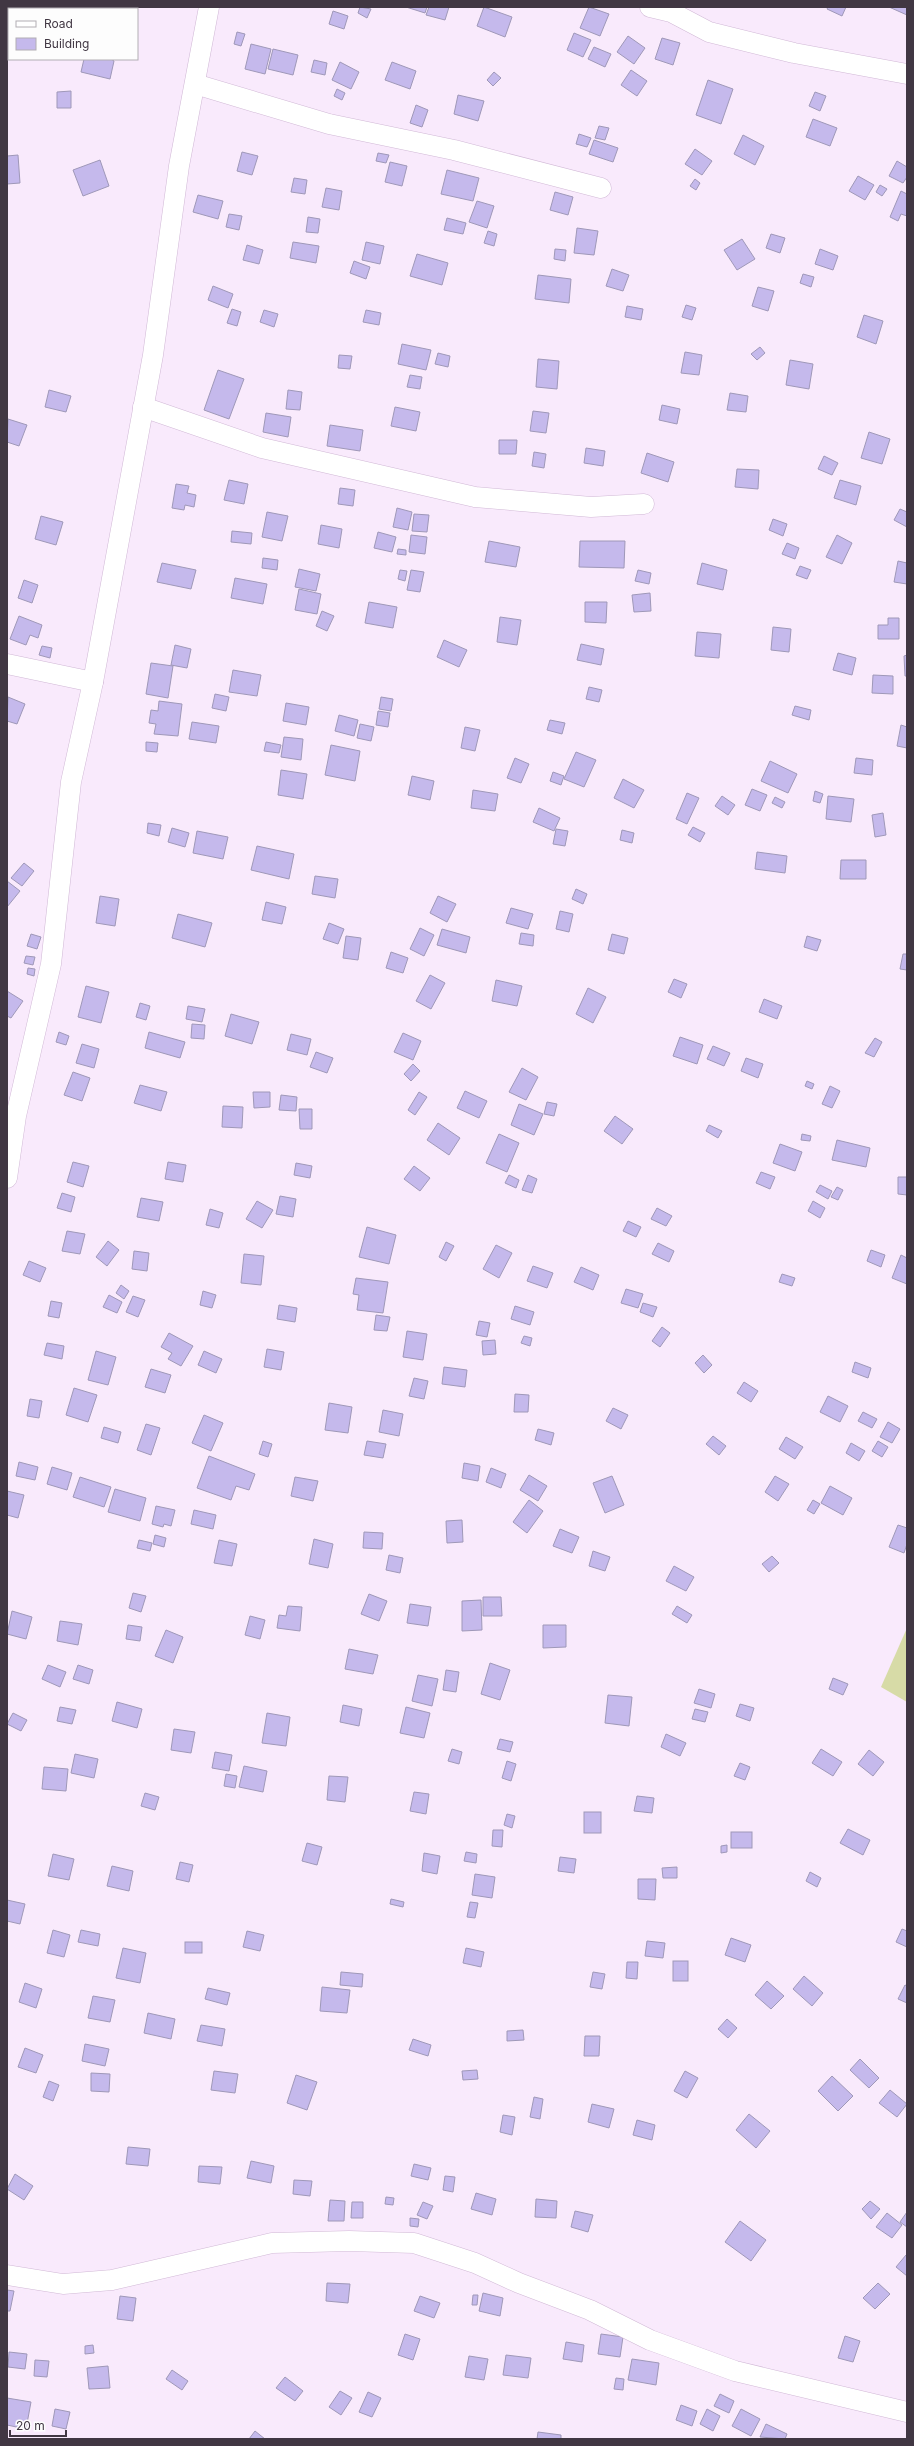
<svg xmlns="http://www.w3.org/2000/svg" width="914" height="2446" viewBox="0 0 914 2446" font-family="Inter,sans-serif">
  <rect width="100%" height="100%" fill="#f9eafc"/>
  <path fill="#d7dba7" d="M907,1628V1702L881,1687Z"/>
  <g fill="#c5b9ec" stroke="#9f98b8">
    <path d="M360,7L371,9L367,18L358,13Z"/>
    <path d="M406,7H427L425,13Z"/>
    <path d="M429,7H449L445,20L426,15Z"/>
    <path d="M484,7L512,17L505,37L477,26Z"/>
    <path d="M589,7L609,14L600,36L580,28Z"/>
    <path d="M828,7H846L842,16L827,9Z"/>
    <path d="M889,7H907V15Z"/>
    <path d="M333,11L348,16L344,29L329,24Z"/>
    <path d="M237,32L245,34L241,46L234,44Z"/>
    <path d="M574,33L591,40L583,57L567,50Z"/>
    <path d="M628,36L645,48L634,64L617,52Z"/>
    <path d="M662,38L680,43L673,65L655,59Z"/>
    <path d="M251,44L271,49L265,74L245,69Z"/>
    <path d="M594,47L611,54L605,67L588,59Z"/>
    <path d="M273,49L298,55L293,75L268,69Z"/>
    <path d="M84,59H111L114,61L110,79L81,72Z"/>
    <path d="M314,60L327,63L325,75L311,72Z"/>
    <path d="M340,62L359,72L351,89L332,80Z"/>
    <path d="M392,62L416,71L410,89L385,80Z"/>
    <path d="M631,70L647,81L637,96L621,85Z"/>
    <path d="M494,72L501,78L493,86L487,80Z"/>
    <path d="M708,80L733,89L721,124L696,115Z"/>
    <path d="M337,89L345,93L342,100L334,96Z"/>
    <path d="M71,91V108H57V92Z"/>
    <path d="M815,92L826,96L820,111L809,106Z"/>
    <path d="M458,95L484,101L478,121L454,114Z"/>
    <path d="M416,105L428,110L422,127L410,123Z"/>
    <path d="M813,119L837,128L830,146L806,137Z"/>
    <path d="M599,126L609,128L605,140L595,138Z"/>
    <path d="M579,134L591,138L587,147L576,144Z"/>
    <path d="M743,135L764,146L755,165L734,154Z"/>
    <path d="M594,140L618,148L613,162L589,154Z"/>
    <path d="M695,149L712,161L702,175L685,164Z"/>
    <path d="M242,152L258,156L252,175L237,171Z"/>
    <path d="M378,153L389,155L386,163L376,161Z"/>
    <path d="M18,155L20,183L7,184V156Z"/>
    <path d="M100,160L109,186L83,196L73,170Z"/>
    <path d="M897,161L907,167V177L903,183L889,176Z"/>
    <path d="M390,162L407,166L402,186L385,182Z"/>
    <path d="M447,170L479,178L473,201L441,194Z"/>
    <path d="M858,176L874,185L865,200L849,191Z"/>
    <path d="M294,178L307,180L305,194L291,192Z"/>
    <path d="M695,179L700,183L696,190L690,186Z"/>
    <path d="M880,185L887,189L882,196L876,192Z"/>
    <path d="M326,188L342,191L339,210L322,207Z"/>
    <path d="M901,191L907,194V216L901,214L898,221L890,217Z"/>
    <path d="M555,192L573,197L568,215L550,210Z"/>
    <path d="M198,195L223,201L218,219L193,212Z"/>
    <path d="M477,201L494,206L487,228L469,222Z"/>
    <path d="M229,214L242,216L239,230L226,227Z"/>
    <path d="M308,217L320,219L318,233L306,232Z"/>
    <path d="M447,218L466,223L463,234L444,230Z"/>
    <path d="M577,228L598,231L594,255L574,253Z"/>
    <path d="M488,231L497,234L494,246L484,243Z"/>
    <path d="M771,234L785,238L780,253L766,248Z"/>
    <path d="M742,239L755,259L737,270L724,250Z"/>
    <path d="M293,242L319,246L316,263L290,258Z"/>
    <path d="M366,242L384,246L380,264L362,260Z"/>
    <path d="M247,245L263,250L259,264L243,260Z"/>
    <path d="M555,249L566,250L565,261L554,259Z"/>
    <path d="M820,249L838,256L833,270L815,264Z"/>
    <path d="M417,254L448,263L442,285L410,276Z"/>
    <path d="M354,261L370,267L366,279L350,273Z"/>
    <path d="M612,269L629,275L623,291L606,286Z"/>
    <path d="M803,274L814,277L811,287L800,283Z"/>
    <path d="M538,275L571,279L569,303L535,299Z"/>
    <path d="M213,286L233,294L228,308L208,300Z"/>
    <path d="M758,287L774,291L768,311L752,306Z"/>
    <path d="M686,305L696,308L692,320L682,317Z"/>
    <path d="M627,306L643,309L641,320L625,317Z"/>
    <path d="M232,309L241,312L237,326L227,323Z"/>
    <path d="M264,310L278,314L274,327L260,322Z"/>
    <path d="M366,310L381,313L379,325L363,322Z"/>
    <path d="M864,315L883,321L876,344L857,337Z"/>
    <path d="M402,344L431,350L426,370L398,364Z"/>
    <path d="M760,347L765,353L757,360L751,354Z"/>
    <path d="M685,352L702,355L699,375L681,373Z"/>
    <path d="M438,353L450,356L448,367L435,364Z"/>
    <path d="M339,355L352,356L350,369L338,368Z"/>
    <path d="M538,359L559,361L557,389L536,387Z"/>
    <path d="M790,360L813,364L809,389L786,385Z"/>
    <path d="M218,370L244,379L229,419L204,410Z"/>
    <path d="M410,375L422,377L420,389L407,387Z"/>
    <path d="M49,390L71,396L66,412L45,407Z"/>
    <path d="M288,390L302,392L300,410L286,409Z"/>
    <path d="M730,393L748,396L746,412L727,410Z"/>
    <path d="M662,405L680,409L677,424L659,420Z"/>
    <path d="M395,407L420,412L416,431L391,426Z"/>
    <path d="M533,411L549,413L546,433L530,431Z"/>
    <path d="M266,413L291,417L288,437L263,432Z"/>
    <path d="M8,419L27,425L19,446L7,442Z"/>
    <path d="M330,425L363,430L360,451L327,446Z"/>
    <path d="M869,432L890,439L882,464L861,458Z"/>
    <path d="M499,440H517L516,454H499Z"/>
    <path d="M586,448L605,451L603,466L584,463Z"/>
    <path d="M534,452L546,454L544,468L532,466Z"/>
    <path d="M647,453L674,462L668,482L641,473Z"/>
    <path d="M824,456L838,463L832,475L818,469Z"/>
    <path d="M737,469L759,470L758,489L735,487Z"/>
    <path d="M229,480L248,484L244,504L224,500Z"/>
    <path d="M840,480L861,486L856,505L834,498Z"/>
    <path d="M176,484L189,486L187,493L196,495L194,507L185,505L184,510L172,508Z"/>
    <path d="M340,488L355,490L353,506L338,504Z"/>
    <path d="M397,508L412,512L408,530L393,527Z"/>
    <path d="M900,509L907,512V527L894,520Z"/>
    <path d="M267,512L288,516L282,541L262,537Z"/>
    <path d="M414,514L429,515L427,532L412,531Z"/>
    <path d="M41,516L63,522L56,545L35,539Z"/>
    <path d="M773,519L787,524L783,536L769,530Z"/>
    <path d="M321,525L342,529L339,548L318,544Z"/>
    <path d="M232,531L252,533L251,544L231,542Z"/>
    <path d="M378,532L396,537L392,552L374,548Z"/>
    <path d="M411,535L427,537L425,554L409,552Z"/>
    <path d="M837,535L852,543L842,564L826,557Z"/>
    <path d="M489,541L520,547L516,567L485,562Z"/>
    <path d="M580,541H625L624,568L579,567Z"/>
    <path d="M787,543L799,548L795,559L782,554Z"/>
    <path d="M398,549L406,550V555L397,554Z"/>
    <path d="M263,558L278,560L277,570L262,568Z"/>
    <path d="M898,561L907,563V584L894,582Z"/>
    <path d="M162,563L196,570L191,589L157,582Z"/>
    <path d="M702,563L727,570L723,590L697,584Z"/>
    <path d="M800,566L811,570L807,579L796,575Z"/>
    <path d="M299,569L320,574L316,591L295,587Z"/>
    <path d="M400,570L407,571L405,581L398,579Z"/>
    <path d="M411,570L424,572L420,592L407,590Z"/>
    <path d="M638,570L651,573L649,584L635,581Z"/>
    <path d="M235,578L267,584L263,604L231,598Z"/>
    <path d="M24,580L38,585L32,603L18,598Z"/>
    <path d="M299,589L321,594L317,614L295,610Z"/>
    <path d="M650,593L651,611L634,612L632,595Z"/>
    <path d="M369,602L397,607L393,628L365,623Z"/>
    <path d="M585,602H607L606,623L585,622Z"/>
    <path d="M322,611L334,616L327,631L316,626Z"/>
    <path d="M19,616L42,625L38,638L30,635L26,645L10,639Z"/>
    <path d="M500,617L521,620L517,645L497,642Z"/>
    <path d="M888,618H899V639H878V625H888Z"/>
    <path d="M773,627L791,629L789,652L771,650Z"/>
    <path d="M697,632L721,634L719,658L695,656Z"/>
    <path d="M444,640L467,650L459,667L437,657Z"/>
    <path d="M581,644L604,649L601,665L577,660Z"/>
    <path d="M175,645L191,649L187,668L171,665Z"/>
    <path d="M42,646L52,648L50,658L39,655Z"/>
    <path d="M838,653L856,658L852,675L833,670Z"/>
    <path d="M907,655V676H905L904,656Z"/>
    <path d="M151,663L173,666L168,698L146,694Z"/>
    <path d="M233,670L261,675L257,696L229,692Z"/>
    <path d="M873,675L893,676V694L872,693Z"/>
    <path d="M589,687L602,690L599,702L586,699Z"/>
    <path d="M215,694L229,697L226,711L212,708Z"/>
    <path d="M8,697L25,704L17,724L7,721Z"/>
    <path d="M381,697L393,699L391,711L379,709Z"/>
    <path d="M159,701L182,704L178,736L154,734L156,724L149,723L151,710L158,711Z"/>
    <path d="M286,703L309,707L306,725L283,721Z"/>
    <path d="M795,706L811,710L809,720L792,715Z"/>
    <path d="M378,711L390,713L388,727L376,725Z"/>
    <path d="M339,715L358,720L354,736L335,731Z"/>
    <path d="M550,720L565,723L562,734L547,730Z"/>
    <path d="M192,722L219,726L216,743L189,739Z"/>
    <path d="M360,724L374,727L371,741L357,738Z"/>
    <path d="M901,725L907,727V748L897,746Z"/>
    <path d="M465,727L480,730L475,751L461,748Z"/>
    <path d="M284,737L303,739L301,760L281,757Z"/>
    <path d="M146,742L158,743L157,752L146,751Z"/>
    <path d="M266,742L281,745L279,753L264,751Z"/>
    <path d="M331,745L360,751L355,781L325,775Z"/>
    <path d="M576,752L596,760L584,787L564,779Z"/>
    <path d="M515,758L529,764L521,783L507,778Z"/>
    <path d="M856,758L873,760L872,775L854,773Z"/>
    <path d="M770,761L797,774L788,793L761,781Z"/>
    <path d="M281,770L307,774L303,799L278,795Z"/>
    <path d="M553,772L564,776L561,785L550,781Z"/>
    <path d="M412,776L434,781L430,800L408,795Z"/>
    <path d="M623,779L644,790L634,808L614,798Z"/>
    <path d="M752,789L767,795L760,811L745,805Z"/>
    <path d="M473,790L498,794L495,811L471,808Z"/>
    <path d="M815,791L823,794L820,803L813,801Z"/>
    <path d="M687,793L699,798L687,824L676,819Z"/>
    <path d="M722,796L735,805L728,815L715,806Z"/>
    <path d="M828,796L854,799L851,822L826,819Z"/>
    <path d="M775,797L785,802L782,808L772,803Z"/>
    <path d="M539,808L560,818L554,831L533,822Z"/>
    <path d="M883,813L886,835L875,837L872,815Z"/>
    <path d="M148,823L161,825L159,836L147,833Z"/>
    <path d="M693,827L705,833L700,842L688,835Z"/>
    <path d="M172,828L189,833L185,847L168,842Z"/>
    <path d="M556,829L568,831L565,846L553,844Z"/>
    <path d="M622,830L634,833L632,843L620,840Z"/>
    <path d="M197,831L228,837L223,859L193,853Z"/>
    <path d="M257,846L294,854L289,879L251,870Z"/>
    <path d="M757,852L787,856L785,873L755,869Z"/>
    <path d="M841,860H866V879H840Z"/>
    <path d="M24,863L34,871L22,886L11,878Z"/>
    <path d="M315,876L338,879L335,898L312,894Z"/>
    <path d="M7,881L20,891L7,907Z"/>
    <path d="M576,889L587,894L583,904L572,899Z"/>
    <path d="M100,896L119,899L115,926L96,923Z"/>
    <path d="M438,896L456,904L447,922L430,913Z"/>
    <path d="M266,902L286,907L282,924L262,920Z"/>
    <path d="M511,908L533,914L528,929L506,923Z"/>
    <path d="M560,911L573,914L569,932L556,929Z"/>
    <path d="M178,914L212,923L205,947L172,938Z"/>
    <path d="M329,923L344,929L338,944L323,939Z"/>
    <path d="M420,928L434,935L424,956L410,949Z"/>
    <path d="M442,929L470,937L466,953L437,945Z"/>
    <path d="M521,933L534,935L533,946L519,944Z"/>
    <path d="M31,934L41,937L37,949L27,946Z"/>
    <path d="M612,934L628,938L624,954L608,950Z"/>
    <path d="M346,936L361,938L358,960L343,958Z"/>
    <path d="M807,936L821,940L817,951L804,947Z"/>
    <path d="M391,952L408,958L403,973L386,968Z"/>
    <path d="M903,954H907V970L900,969Z"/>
    <path d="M26,956L35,957L33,965L24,963Z"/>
    <path d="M28,968L35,969L34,976L27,974Z"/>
    <path d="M430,975L445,983L431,1009L416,1001Z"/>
    <path d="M674,979L687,984L681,998L668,992Z"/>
    <path d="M496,980L522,986L517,1006L492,1001Z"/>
    <path d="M86,986L109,992L101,1023L78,1017Z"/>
    <path d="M588,988L606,997L593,1023L576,1014Z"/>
    <path d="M7,991L23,1001L11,1018L7,1016Z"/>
    <path d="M764,999L782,1006L777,1019L759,1012Z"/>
    <path d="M140,1003L150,1006L146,1020L136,1017Z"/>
    <path d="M188,1006L205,1009L202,1022L186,1019Z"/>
    <path d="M231,1014L259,1022L252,1044L225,1036Z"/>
    <path d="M192,1024L205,1025L204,1039L191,1038Z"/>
    <path d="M59,1032L69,1036L66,1045L56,1042Z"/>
    <path d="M149,1032L185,1042L180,1058L145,1048Z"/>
    <path d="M403,1033L421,1041L413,1060L394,1052Z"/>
    <path d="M291,1034L311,1039L307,1055L287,1050Z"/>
    <path d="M680,1037L703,1045L697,1064L673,1056Z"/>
    <path d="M875,1038L882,1042L874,1057L865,1053Z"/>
    <path d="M82,1044L99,1049L94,1068L76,1063Z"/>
    <path d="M713,1046L730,1053L724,1066L707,1059Z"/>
    <path d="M316,1052L333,1058L327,1073L310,1067Z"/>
    <path d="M746,1058L763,1064L758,1078L741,1071Z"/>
    <path d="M413,1064L420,1071L411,1081L404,1074Z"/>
    <path d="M522,1068L538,1077L526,1100L509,1092Z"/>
    <path d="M73,1072L90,1078L82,1101L64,1095Z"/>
    <path d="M807,1081L814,1084L812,1089L805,1086Z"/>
    <path d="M140,1085L167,1092L161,1111L134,1103Z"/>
    <path d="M830,1086L840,1091L832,1108L822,1104Z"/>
    <path d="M465,1091L487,1101L479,1118L457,1108Z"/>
    <path d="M253,1092H270V1107L254,1108Z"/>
    <path d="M419,1092L427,1097L415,1115L408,1110Z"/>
    <path d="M281,1095L297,1097L296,1111L279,1110Z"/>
    <path d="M547,1102L557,1104L554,1116L544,1114Z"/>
    <path d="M519,1104L543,1114L534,1135L511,1125Z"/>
    <path d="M223,1106L243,1107L242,1128L222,1127Z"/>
    <path d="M299,1109H312V1129H300Z"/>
    <path d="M615,1116L633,1129L622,1144L604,1131Z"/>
    <path d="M438,1123L460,1138L449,1155L427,1140Z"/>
    <path d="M709,1125L722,1131L718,1138L706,1131Z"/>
    <path d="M499,1134L519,1143L507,1172L486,1163Z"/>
    <path d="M802,1134L811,1136L810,1141L801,1140Z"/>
    <path d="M837,1140L870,1148L866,1167L832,1160Z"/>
    <path d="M780,1144L802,1152L795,1171L773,1163Z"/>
    <path d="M73,1162L89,1166L83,1187L67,1182Z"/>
    <path d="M168,1162L186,1165L183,1182L165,1179Z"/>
    <path d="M296,1163L312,1166L310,1178L294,1175Z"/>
    <path d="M414,1166L430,1178L420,1191L404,1179Z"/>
    <path d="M761,1172L775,1177L770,1189L756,1183Z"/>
    <path d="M509,1175L519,1180L516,1188L505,1183Z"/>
    <path d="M528,1175L537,1179L532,1193L522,1190Z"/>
    <path d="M898,1177H907V1195L898,1194Z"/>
    <path d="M820,1185L832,1191L828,1199L816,1192Z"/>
    <path d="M837,1187L843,1190L838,1200L831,1197Z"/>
    <path d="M62,1193L75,1197L71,1212L57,1208Z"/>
    <path d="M280,1196L296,1199L293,1217L276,1214Z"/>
    <path d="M141,1198L163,1202L159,1221L137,1217Z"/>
    <path d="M257,1201L273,1210L262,1228L246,1219Z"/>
    <path d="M813,1201L825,1208L820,1218L808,1211Z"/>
    <path d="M657,1208L672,1216L666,1226L651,1219Z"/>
    <path d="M210,1209L223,1213L219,1228L206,1225Z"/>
    <path d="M628,1221L641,1227L636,1237L623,1231Z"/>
    <path d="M367,1227L396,1235L389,1264L359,1257Z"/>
    <path d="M67,1231L85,1234L80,1254L62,1251Z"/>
    <path d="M108,1241L119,1250L107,1266L96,1257Z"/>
    <path d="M446,1242L454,1246L446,1261L439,1257Z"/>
    <path d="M658,1243L674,1251L669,1262L652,1254Z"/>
    <path d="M496,1245L512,1253L499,1278L483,1269Z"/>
    <path d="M871,1250L885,1255L881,1267L867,1261Z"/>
    <path d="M134,1251L149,1253L147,1271L132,1269Z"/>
    <path d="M244,1254L264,1256L261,1285L241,1283Z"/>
    <path d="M901,1255L907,1258V1284L892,1278Z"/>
    <path d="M29,1261L46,1268L40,1282L23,1275Z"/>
    <path d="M533,1266L553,1273L547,1288L527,1281Z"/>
    <path d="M581,1267L599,1275L593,1290L574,1282Z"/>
    <path d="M782,1274L795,1278L792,1286L779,1282Z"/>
    <path d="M356,1278L388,1282L383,1313L357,1310L359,1295L353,1294Z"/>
    <path d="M121,1285L129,1291L124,1299L116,1293Z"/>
    <path d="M626,1289L643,1294L638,1308L621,1303Z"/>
    <path d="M203,1291L216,1295L212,1308L200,1305Z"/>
    <path d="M109,1295L122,1302L117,1313L103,1307Z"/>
    <path d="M133,1296L145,1300L138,1317L126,1312Z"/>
    <path d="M51,1301L62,1303L59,1318L48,1316Z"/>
    <path d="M643,1303L657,1307L653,1317L640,1312Z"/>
    <path d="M279,1305L297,1308L295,1322L277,1319Z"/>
    <path d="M515,1306L534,1312L530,1325L511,1319Z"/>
    <path d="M376,1315L390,1317L387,1331L374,1330Z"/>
    <path d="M479,1321L490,1323L487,1337L476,1335Z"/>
    <path d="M662,1327L670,1333L660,1347L652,1341Z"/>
    <path d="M407,1331L427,1334L423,1360L403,1357Z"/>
    <path d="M169,1333L193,1346L181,1366L168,1359L172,1353L161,1347Z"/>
    <path d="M524,1336L532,1338L530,1346L521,1343Z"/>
    <path d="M495,1340L496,1354L483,1355L482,1341Z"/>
    <path d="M47,1343L64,1346L62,1359L44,1355Z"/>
    <path d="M267,1349L284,1352L281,1370L264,1367Z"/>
    <path d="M96,1351L116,1357L108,1385L88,1380Z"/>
    <path d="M204,1351L222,1359L216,1373L198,1365Z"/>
    <path d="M703,1355L712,1365L704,1373L695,1363Z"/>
    <path d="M855,1362L871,1368L868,1378L852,1372Z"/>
    <path d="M444,1367L467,1370L465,1387L442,1384Z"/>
    <path d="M151,1369L171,1375L165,1393L145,1387Z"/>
    <path d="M414,1378L428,1381L424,1399L409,1396Z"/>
    <path d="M744,1382L758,1391L751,1402L737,1393Z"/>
    <path d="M74,1388L97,1395L88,1422L66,1415Z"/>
    <path d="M515,1394L529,1395L528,1412H514Z"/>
    <path d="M828,1396L848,1406L840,1422L820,1412Z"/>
    <path d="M30,1399L42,1401L39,1418L27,1416Z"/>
    <path d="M329,1403L352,1407L348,1433L325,1430Z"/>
    <path d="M613,1408L628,1415L621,1429L606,1421Z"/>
    <path d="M383,1410L403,1414L399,1436L379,1432Z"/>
    <path d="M863,1412L877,1419L872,1428L858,1421Z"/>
    <path d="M204,1415L223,1423L211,1451L192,1443Z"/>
    <path d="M888,1422L900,1429L892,1443L880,1437Z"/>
    <path d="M146,1424L160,1428L151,1455L137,1450Z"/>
    <path d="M104,1427L121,1432L118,1443L101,1438Z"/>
    <path d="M538,1429L554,1433L551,1445L535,1440Z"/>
    <path d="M713,1436L726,1446L719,1455L706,1444Z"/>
    <path d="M786,1437L803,1447L795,1459L779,1449Z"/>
    <path d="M263,1441L272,1444L268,1457L259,1454Z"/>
    <path d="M367,1441L386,1444L383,1458L364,1455Z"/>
    <path d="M878,1441L888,1447L882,1457L872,1451Z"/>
    <path d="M851,1443L865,1451L859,1461L846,1453Z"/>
    <path d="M209,1456L255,1474L249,1490L236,1486L231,1500L197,1488Z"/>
    <path d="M19,1462L38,1467L35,1480L16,1476Z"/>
    <path d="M464,1463L480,1466L478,1481L462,1478Z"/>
    <path d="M52,1467L72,1473L67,1490L47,1484Z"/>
    <path d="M491,1468L506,1474L501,1488L486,1482Z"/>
    <path d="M529,1475L547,1486L538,1501L520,1490Z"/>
    <path d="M612,1476L624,1505L605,1513L593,1483Z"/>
    <path d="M775,1476L789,1484L778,1501L765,1492Z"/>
    <path d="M80,1477L111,1487L104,1507L73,1497Z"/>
    <path d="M295,1477L318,1481L313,1501L291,1496Z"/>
    <path d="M830,1486L852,1498L843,1515L821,1503Z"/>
    <path d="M115,1489L146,1498L140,1521L108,1512Z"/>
    <path d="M7,1491L24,1495L18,1518L7,1515Z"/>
    <path d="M529,1500L543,1511L527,1533L513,1522Z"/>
    <path d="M813,1500L820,1504L814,1514L807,1510Z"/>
    <path d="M156,1506L175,1510L171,1526L164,1524L163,1527L152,1524Z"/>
    <path d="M194,1510L216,1515L213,1529L191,1524Z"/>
    <path d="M462,1520L463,1542L447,1543L446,1521Z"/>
    <path d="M898,1525L907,1528V1544L904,1553L889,1547Z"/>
    <path d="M560,1529L579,1537L572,1553L553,1546Z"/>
    <path d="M364,1532L383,1533L382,1549L363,1548Z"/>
    <path d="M155,1535L166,1538L164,1547L153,1544Z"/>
    <path d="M314,1539L333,1544L328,1568L309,1564Z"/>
    <path d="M139,1540L152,1543L150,1551L137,1548Z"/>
    <path d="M219,1540L237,1544L232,1566L214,1563Z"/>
    <path d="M593,1551L610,1557L605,1571L589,1566Z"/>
    <path d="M389,1555L403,1558L400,1573L386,1570Z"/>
    <path d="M772,1556L779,1563L769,1572L762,1564Z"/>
    <path d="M674,1566L694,1577L686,1591L666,1581Z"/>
    <path d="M133,1593L146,1596L141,1612L129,1608Z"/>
    <path d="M369,1594L387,1601L379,1621L361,1614Z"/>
    <path d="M483,1597H501L502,1616H483Z"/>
    <path d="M481,1600L482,1630L462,1631V1601Z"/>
    <path d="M410,1604L431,1607L428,1626L407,1623Z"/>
    <path d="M288,1606L302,1607L300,1631L277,1628L279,1615L286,1616Z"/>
    <path d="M677,1606L692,1615L687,1623L672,1614Z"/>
    <path d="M12,1611L32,1617L26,1639L7,1634Z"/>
    <path d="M250,1616L265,1620L260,1639L245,1635Z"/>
    <path d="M60,1621L82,1624L78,1645L57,1641Z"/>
    <path d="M128,1625L142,1627L140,1641L126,1639Z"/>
    <path d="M543,1625H566V1647L543,1648Z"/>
    <path d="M166,1630L183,1637L173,1663L155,1656Z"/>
    <path d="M349,1649L378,1655L373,1674L345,1669Z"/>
    <path d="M490,1663L510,1670L500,1700L481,1694Z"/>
    <path d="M48,1665L66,1672L60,1687L42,1679Z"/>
    <path d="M78,1665L93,1670L89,1684L73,1679Z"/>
    <path d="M446,1670L459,1672L456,1692L443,1690Z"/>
    <path d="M418,1675L438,1679L432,1706L412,1701Z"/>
    <path d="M833,1678L848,1684L843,1695L829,1689Z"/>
    <path d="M699,1689L715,1694L711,1708L694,1703Z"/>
    <path d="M608,1695L632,1697L629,1726L605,1723Z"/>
    <path d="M117,1702L142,1709L137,1728L112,1721Z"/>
    <path d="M740,1704L754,1708L750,1721L736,1716Z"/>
    <path d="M343,1705L362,1709L359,1726L340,1722Z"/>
    <path d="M60,1707L76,1710L72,1724L57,1721Z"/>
    <path d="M406,1707L430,1713L424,1738L400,1733Z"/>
    <path d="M695,1709L708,1712L705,1722L692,1719Z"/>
    <path d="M13,1713L27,1720L21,1731L7,1724Z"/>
    <path d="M267,1713L290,1717L286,1746L262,1743Z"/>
    <path d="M174,1729L195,1732L191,1753L171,1750Z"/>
    <path d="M666,1734L686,1743L680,1756L661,1747Z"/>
    <path d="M500,1739L513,1742L510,1752L497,1749Z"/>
    <path d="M452,1749L462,1752L459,1764L448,1761Z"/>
    <path d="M821,1749L842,1762L833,1776L812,1763Z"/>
    <path d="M869,1750L884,1762L873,1776L858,1764Z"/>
    <path d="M215,1752L232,1755L229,1771L212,1768Z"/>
    <path d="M75,1754L98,1759L94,1778L71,1773Z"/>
    <path d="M507,1761L516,1764L511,1781L502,1778Z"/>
    <path d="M740,1763L750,1767L745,1780L734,1776Z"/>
    <path d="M244,1766L267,1771L263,1792L239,1787Z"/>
    <path d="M44,1767L68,1769L66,1791L42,1789Z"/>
    <path d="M226,1774L237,1776L235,1788L224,1786Z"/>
    <path d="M329,1776L348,1777L345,1802L327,1800Z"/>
    <path d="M414,1792L429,1794L426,1814L410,1811Z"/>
    <path d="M145,1793L159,1797L155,1810L141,1806Z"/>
    <path d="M637,1796L654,1798L652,1813L634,1811Z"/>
    <rect x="584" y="1812" width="17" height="21"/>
    <path d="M507,1814L515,1816L512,1828L504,1825Z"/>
    <path d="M848,1829L870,1840L863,1855L840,1843Z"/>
    <path d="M493,1830H503L502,1847L492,1846Z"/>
    <rect x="731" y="1832" width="21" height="16"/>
    <path d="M307,1843L322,1847L317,1865L302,1861Z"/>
    <path d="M727,1845V1852L721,1853V1846Z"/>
    <path d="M466,1852L477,1854L476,1863L464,1861Z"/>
    <path d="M424,1853L440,1856L437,1874L422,1871Z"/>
    <path d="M53,1854L74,1859L69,1880L48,1876Z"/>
    <path d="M560,1857L576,1859L574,1873L558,1871Z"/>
    <path d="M180,1862L193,1865L189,1882L176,1879Z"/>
    <path d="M112,1866L133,1871L129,1891L107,1886Z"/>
    <path d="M677,1867V1878H663L662,1868Z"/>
    <path d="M810,1872L821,1878L817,1887L806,1881Z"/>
    <path d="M475,1874L495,1877L492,1898L472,1895Z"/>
    <path d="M638,1879H656L655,1900L638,1899Z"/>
    <path d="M391,1899L404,1902L403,1907L390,1904Z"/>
    <path d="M7,1900L25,1904L20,1924L7,1921Z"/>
    <path d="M470,1902L478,1903L475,1918L467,1917Z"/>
    <path d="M902,1929L907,1931V1947L896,1942Z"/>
    <path d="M53,1930L70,1935L64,1957L47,1953Z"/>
    <path d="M81,1930L100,1934L98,1946L78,1942Z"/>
    <path d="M247,1931L264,1935L260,1951L243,1947Z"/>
    <path d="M731,1938L751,1945L745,1962L725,1955Z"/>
    <path d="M647,1941L665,1943L663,1958L645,1956Z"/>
    <rect x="185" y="1942" width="17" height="11"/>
    <path d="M123,1948L146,1953L140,1983L116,1978Z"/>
    <path d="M466,1948L484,1952L481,1967L463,1963Z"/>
    <rect x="673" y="1961" width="15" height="20"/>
    <path d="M627,1962H638L637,1979L626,1978Z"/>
    <path d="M341,1972L363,1974L362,1987L340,1985Z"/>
    <path d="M593,1972L605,1974L602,1989L590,1987Z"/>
    <path d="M804,1976L823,1993L812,2006L793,1989Z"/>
    <path d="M767,1981L784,1996L771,2009L755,1995Z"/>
    <path d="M25,1983L42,1989L36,2008L19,2002Z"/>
    <path d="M905,1985L907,1986V2003L898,1999Z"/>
    <path d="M322,1987L350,1990L347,2013L320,2011Z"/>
    <path d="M208,1988L230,1993L227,2005L205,1999Z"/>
    <path d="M93,1996L115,2000L110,2022L88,2018Z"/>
    <path d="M148,2013L175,2019L171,2039L144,2033Z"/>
    <path d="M727,2019L737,2028L728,2038L718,2029Z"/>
    <path d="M201,2025L225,2029L222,2046L197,2041Z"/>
    <path d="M523,2030L524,2040L507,2041V2031Z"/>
    <path d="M585,2036H600L599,2056H584Z"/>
    <path d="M413,2039L431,2045L428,2056L409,2050Z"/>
    <path d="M85,2044L109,2049L105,2066L82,2061Z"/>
    <path d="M25,2048L43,2055L36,2073L18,2067Z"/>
    <path d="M860,2059L879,2078L869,2088L850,2070Z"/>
    <path d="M477,2070L478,2079L463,2080L462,2071Z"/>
    <path d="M214,2071L238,2074L235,2093L211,2090Z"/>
    <path d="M685,2071L698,2078L687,2098L674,2091Z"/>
    <path d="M91,2073L110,2074L109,2092L91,2091Z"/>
    <path d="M296,2075L317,2082L307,2110L287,2103Z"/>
    <path d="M832,2076L853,2096L838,2111L818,2091Z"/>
    <path d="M49,2081L59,2085L53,2101L43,2097Z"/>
    <path d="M890,2090L907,2104L897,2117L879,2103Z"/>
    <path d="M534,2097L543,2099L540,2119L530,2117Z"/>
    <path d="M592,2104L614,2109L609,2128L588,2122Z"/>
    <path d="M749,2114L770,2131L756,2148L736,2130Z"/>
    <path d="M503,2115L515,2117L512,2135L500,2132Z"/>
    <path d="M637,2120L655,2125L652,2140L633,2135Z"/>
    <path d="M128,2147L150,2149L148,2166L126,2164Z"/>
    <path d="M251,2161L274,2166L271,2183L247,2178Z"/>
    <path d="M414,2164L431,2168L428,2180L411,2176Z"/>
    <path d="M199,2166L222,2167L220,2184L198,2182Z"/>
    <path d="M15,2174L33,2186L24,2200L7,2189Z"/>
    <path d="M445,2176L455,2177L453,2192L443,2190Z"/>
    <path d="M294,2180L312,2181L310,2196L293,2194Z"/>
    <path d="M476,2193L496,2199L492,2215L471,2209Z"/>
    <path d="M386,2197L394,2198L393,2205L385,2204Z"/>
    <path d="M536,2199L557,2201L556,2218L535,2217Z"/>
    <path d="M330,2200L345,2201L344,2221H328Z"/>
    <path d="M870,2201L880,2209L871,2219L862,2209Z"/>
    <path d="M352,2202H363V2218H351Z"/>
    <path d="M423,2202L433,2206L427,2219L417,2215Z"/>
    <path d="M575,2211L593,2215L588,2232L571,2227Z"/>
    <path d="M907,2212V2227L900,2222Z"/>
    <path d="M887,2213L902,2225L892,2238L876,2227Z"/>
    <path d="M410,2218L419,2219L418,2227L410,2226Z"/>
    <path d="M740,2221L766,2240L751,2261L725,2242Z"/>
    <path d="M906,2255H907V2276L896,2267Z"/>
    <path d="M327,2283L350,2284L348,2303L326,2301Z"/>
    <path d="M878,2283L890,2294L875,2309L863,2298Z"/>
    <path d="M7,2290L14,2291L10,2311H7Z"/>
    <path d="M483,2293L503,2298L500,2316L479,2311Z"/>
    <path d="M473,2295H478L477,2305H472Z"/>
    <path d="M120,2296L136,2298L133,2321L117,2319Z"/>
    <path d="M420,2296L440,2303L434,2318L414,2311Z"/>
    <path d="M405,2334L420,2339L413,2360L398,2355Z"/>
    <path d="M601,2334L623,2337L620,2357L598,2354Z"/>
    <path d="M845,2336L860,2341L853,2362L838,2358Z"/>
    <path d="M566,2342L584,2345L582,2362L563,2359Z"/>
    <path d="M93,2345L94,2353L85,2354V2346Z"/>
    <path d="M9,2352L27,2354L25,2369L8,2367Z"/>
    <path d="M506,2355L531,2358L528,2378L503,2375Z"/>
    <path d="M469,2356L488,2359L484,2380L465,2377Z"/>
    <path d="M632,2359L659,2363L656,2385L628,2380Z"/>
    <path d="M35,2360L49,2361L47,2377L34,2376Z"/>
    <path d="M108,2366L110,2388L89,2389L87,2368Z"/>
    <path d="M172,2370L188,2381L182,2390L166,2379Z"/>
    <path d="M285,2377L303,2391L295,2401L276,2388Z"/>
    <path d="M616,2378L624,2379L623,2390L614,2389Z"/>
    <path d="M340,2391L352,2398L341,2415L329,2407Z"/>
    <path d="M368,2392L381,2398L372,2417L359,2412Z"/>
    <path d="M720,2394L734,2401L729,2413L714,2406Z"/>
    <path d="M7,2398L31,2402L26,2429L7,2425Z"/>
    <path d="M681,2405L697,2411L692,2426L676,2420Z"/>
    <path d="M55,2409L70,2412L66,2429L52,2426Z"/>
    <path d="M707,2409L720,2416L713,2431L700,2424Z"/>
    <path d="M741,2409L760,2419L751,2436L732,2426Z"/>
    <path d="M766,2424L787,2434L785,2439L760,2437Z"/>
    <path d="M255,2431L265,2439H249Z"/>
    <path d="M538,2432L561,2435V2439H537Z"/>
  </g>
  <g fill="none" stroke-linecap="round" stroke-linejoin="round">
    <g stroke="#d1b9d6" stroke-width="21">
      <g id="street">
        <path d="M650,7L671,12L709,32L794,53L907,74"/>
        <path d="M195,84L329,124L454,150L601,188"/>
        <path d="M143,407L262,448L475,497L591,507L644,504"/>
        <path d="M7,664L93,682"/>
        <path d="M7,1178L16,1116L51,964L71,782L93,682L153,355L179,166L209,7"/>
        <path d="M7,2275L63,2284L112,2280L272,2243L349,2241L414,2243L475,2263L519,2283L590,2310L650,2340L735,2371L907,2412"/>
      </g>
    </g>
    <use href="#street" stroke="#fff" stroke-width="20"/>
  </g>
  <rect width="914" height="2446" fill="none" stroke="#413743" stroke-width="16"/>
  <rect x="8" y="8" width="130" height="52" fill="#fdfdfd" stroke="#b2aeb3"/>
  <rect x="16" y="21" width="20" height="6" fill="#ffffff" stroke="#b2aeb3"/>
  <text x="44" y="28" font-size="12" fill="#413743">Road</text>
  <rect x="16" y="38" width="20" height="12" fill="#c5b9ec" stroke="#b2aeb3"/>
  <text x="44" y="48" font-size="12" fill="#413743">Building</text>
  <path d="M10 2430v6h56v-6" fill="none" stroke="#413743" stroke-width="2"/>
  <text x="16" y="2430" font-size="12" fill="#413743" stroke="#fdfdfd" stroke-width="3" paint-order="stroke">20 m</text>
</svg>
